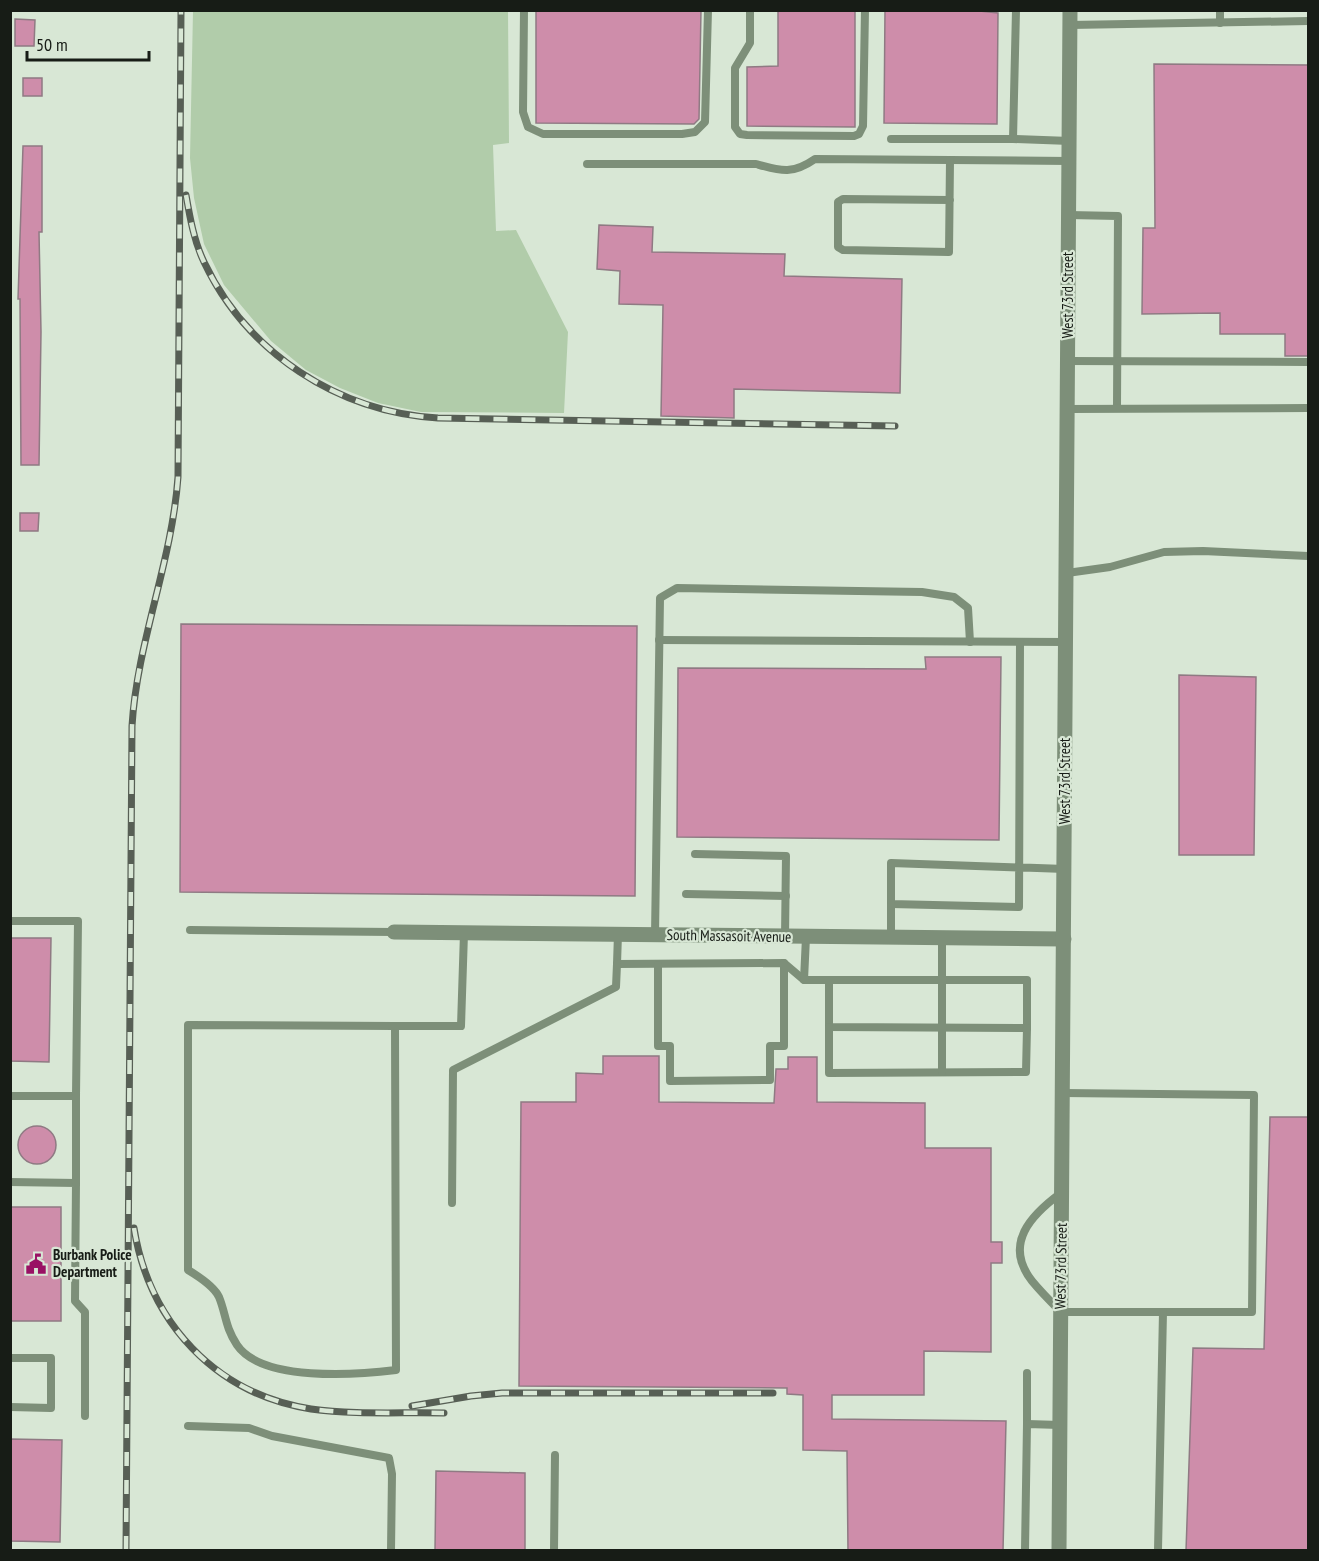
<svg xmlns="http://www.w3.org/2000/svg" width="1319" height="1561" viewBox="0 0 1319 1561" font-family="'PT Sans Narrow',sans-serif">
  <rect width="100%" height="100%" fill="#d8e7d5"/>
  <path fill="#b1ccaa" d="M193,11H508L509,143L493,145L496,231L516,230L568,332L564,413L421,412L378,403L340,388L306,370L271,341L224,285L204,244L194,198L190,158Z"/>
  <g fill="#ce8daa" stroke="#8f7a83" stroke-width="1.5">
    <path d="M536,10H701L699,119L694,124L536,123Z"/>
    <path d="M778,10H855V127L747,126V67L778,66Z"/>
    <path d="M885,10H970L998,13L997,124L884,123Z"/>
    <path d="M15,19L35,20L34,46H15Z"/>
    <path d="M1154,64L1308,65V356H1285V334H1220V313L1142,314L1143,228H1155Z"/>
    <rect x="23" y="78" width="19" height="18"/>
    <path d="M23,146H42V232H39L41,332L39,465H21L20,299H18Z"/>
    <path d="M599,225L653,227L652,252L785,254L784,276L902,279L900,393L734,389V418L661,416L663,305L619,304L620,271L597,269Z"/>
    <path d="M20,513H39L38,531H20Z"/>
    <path d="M181,624L637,626L635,896L180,892Z"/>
    <path d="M925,657H1001L999,840L677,837L678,668L926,669Z"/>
    <path d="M1179,675L1256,677L1254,855H1179Z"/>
    <path d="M10,938H51L49,1062L10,1061Z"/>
    <path d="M603,1056H659V1102L774,1103L776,1069H788V1057H817V1102L925,1103V1148H991V1242H1002V1263H991V1352L924,1351V1395H832V1419L1006,1421L1003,1551H848L847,1451L803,1450V1395L787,1394V1388L519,1386L521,1102H576V1073L603,1074Z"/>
    <path d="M1270,1117H1308V1551H1186L1193,1348L1264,1349Z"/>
    <circle cx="37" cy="1145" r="19"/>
    <rect x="10" y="1207" width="51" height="114"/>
    <path d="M10,1439L62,1440L60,1542L10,1541Z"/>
    <path d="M436,1471L525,1473V1551H435Z"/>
  </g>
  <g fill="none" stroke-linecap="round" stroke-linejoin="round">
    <g stroke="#7d8f79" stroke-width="8">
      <path d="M524,10L523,112L528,127L543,134H682L695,132L705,122L708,10"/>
      <path d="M750,10V43L735,68V127L740,134L747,135L854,136L859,134L863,126L865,10"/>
      <path d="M1220,10V23"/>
      <path d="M1070,25L1308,21"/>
      <path d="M891,139H1013L1070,141"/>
      <path d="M1013,139L1016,10"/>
      <path d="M587,164H756C781,171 792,175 815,159L1070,161"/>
      <path d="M950,200L843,199L838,202V247L843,250L949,252L950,160"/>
      <path d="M1069,215L1118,216L1117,408"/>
      <path d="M1068,361L1308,362"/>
      <path d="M1068,409L1308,408"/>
      <path d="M1067,573L1110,567L1164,552L1203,551L1308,556"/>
      <path d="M659,640L1066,642"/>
      <path d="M1020,642L1019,907L891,904V863L1065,869"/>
      <path d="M695,854L786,856L785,937"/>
      <path d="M686,894L786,896"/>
      <path d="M10,921H78L76,1096H10"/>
      <path d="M190,930L394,932"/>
      <path d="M618,934L617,964L784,963L804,980H1027V1028L829,1027V981"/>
      <path d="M655,935L660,598L677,588L922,592L954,597L968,608L970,642"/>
      <path d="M891,937V904"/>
      <path d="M658,965V1046H670V1081L770,1080V1046H784V963"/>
      <path d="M804,980L806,937"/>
      <path d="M395,1026L188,1025V1270C198,1276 214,1286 219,1297C226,1314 225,1327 237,1345C262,1382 356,1375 396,1370L395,1026H461L464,933"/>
      <path d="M829,1027V1073L1026,1072L1027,1028"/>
      <path d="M942,1072V938"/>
      <path d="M10,1182L76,1183L75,1301L85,1312V1416"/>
      <path d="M76,1183V1096"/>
      <path d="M1061,1193C1031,1215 1003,1244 1032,1281C1041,1292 1051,1302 1061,1312H1252L1254,1095L1063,1093"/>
      <path d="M452,1203L453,1070L616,987L617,964"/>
      <path d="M10,1358H51V1408L10,1407"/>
      <path d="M1027,1424V1373"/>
      <path d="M188,1426L249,1428L272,1436L389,1458L392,1474L391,1550"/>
      <path d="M554,1550L555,1455"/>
      <path d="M1025,1550L1027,1424L1060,1425"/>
      <path d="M1158,1550L1163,1312"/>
    </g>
    <path stroke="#7d8f79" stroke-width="15" d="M394,932L1064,939"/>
    <path stroke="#7d8f79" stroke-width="15" d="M1059,1550L1070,10"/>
    <g stroke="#575f55" stroke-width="7">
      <g id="rail">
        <path d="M186,195C190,218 194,241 204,262C247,353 338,412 438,418L895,426"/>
        <path d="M134,1228C149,1322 215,1394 311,1409C354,1415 400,1412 444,1413"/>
        <path d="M412,1406L471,1396L502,1393H773"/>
        <path d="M126,1550L132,726C137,642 172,562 178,477L181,10"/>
      </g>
    </g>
    <use href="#rail" stroke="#d8e7d5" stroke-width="4.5" stroke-dasharray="14" stroke-linecap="butt"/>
  </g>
  <defs>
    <g id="civic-bare" transform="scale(1.62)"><path d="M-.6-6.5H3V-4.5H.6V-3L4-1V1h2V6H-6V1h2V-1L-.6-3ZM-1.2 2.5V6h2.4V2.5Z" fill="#991164" stroke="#d8e7d5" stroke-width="2.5" paint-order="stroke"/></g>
  </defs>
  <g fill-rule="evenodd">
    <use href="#civic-bare" x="36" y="1264"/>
  </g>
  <g text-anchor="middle" stroke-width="4.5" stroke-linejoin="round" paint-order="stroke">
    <g font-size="15" fill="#171c16" stroke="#d8e7d5">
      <text transform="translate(1068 295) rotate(-90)" y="5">West 73rd Street</text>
      <text transform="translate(1065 781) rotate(-90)" y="5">West 73rd Street</text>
      <text transform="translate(729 936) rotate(1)" y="5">South Massasoit Avenue</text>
      <text transform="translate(1061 1266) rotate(-89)" y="5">West 73rd Street</text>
    </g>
    <g font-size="15" font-weight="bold" fill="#171c16" stroke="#d8e7d5" text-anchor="start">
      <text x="53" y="1260">Burbank Police<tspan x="53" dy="17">Department</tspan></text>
    </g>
  </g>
  <rect width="1319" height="1561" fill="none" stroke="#171c16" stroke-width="24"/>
  <path d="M27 51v9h122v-9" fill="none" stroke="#171c16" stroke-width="3"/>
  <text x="36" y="51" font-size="18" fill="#171c16" stroke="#d8e7d5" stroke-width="4.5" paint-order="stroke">50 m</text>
</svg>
